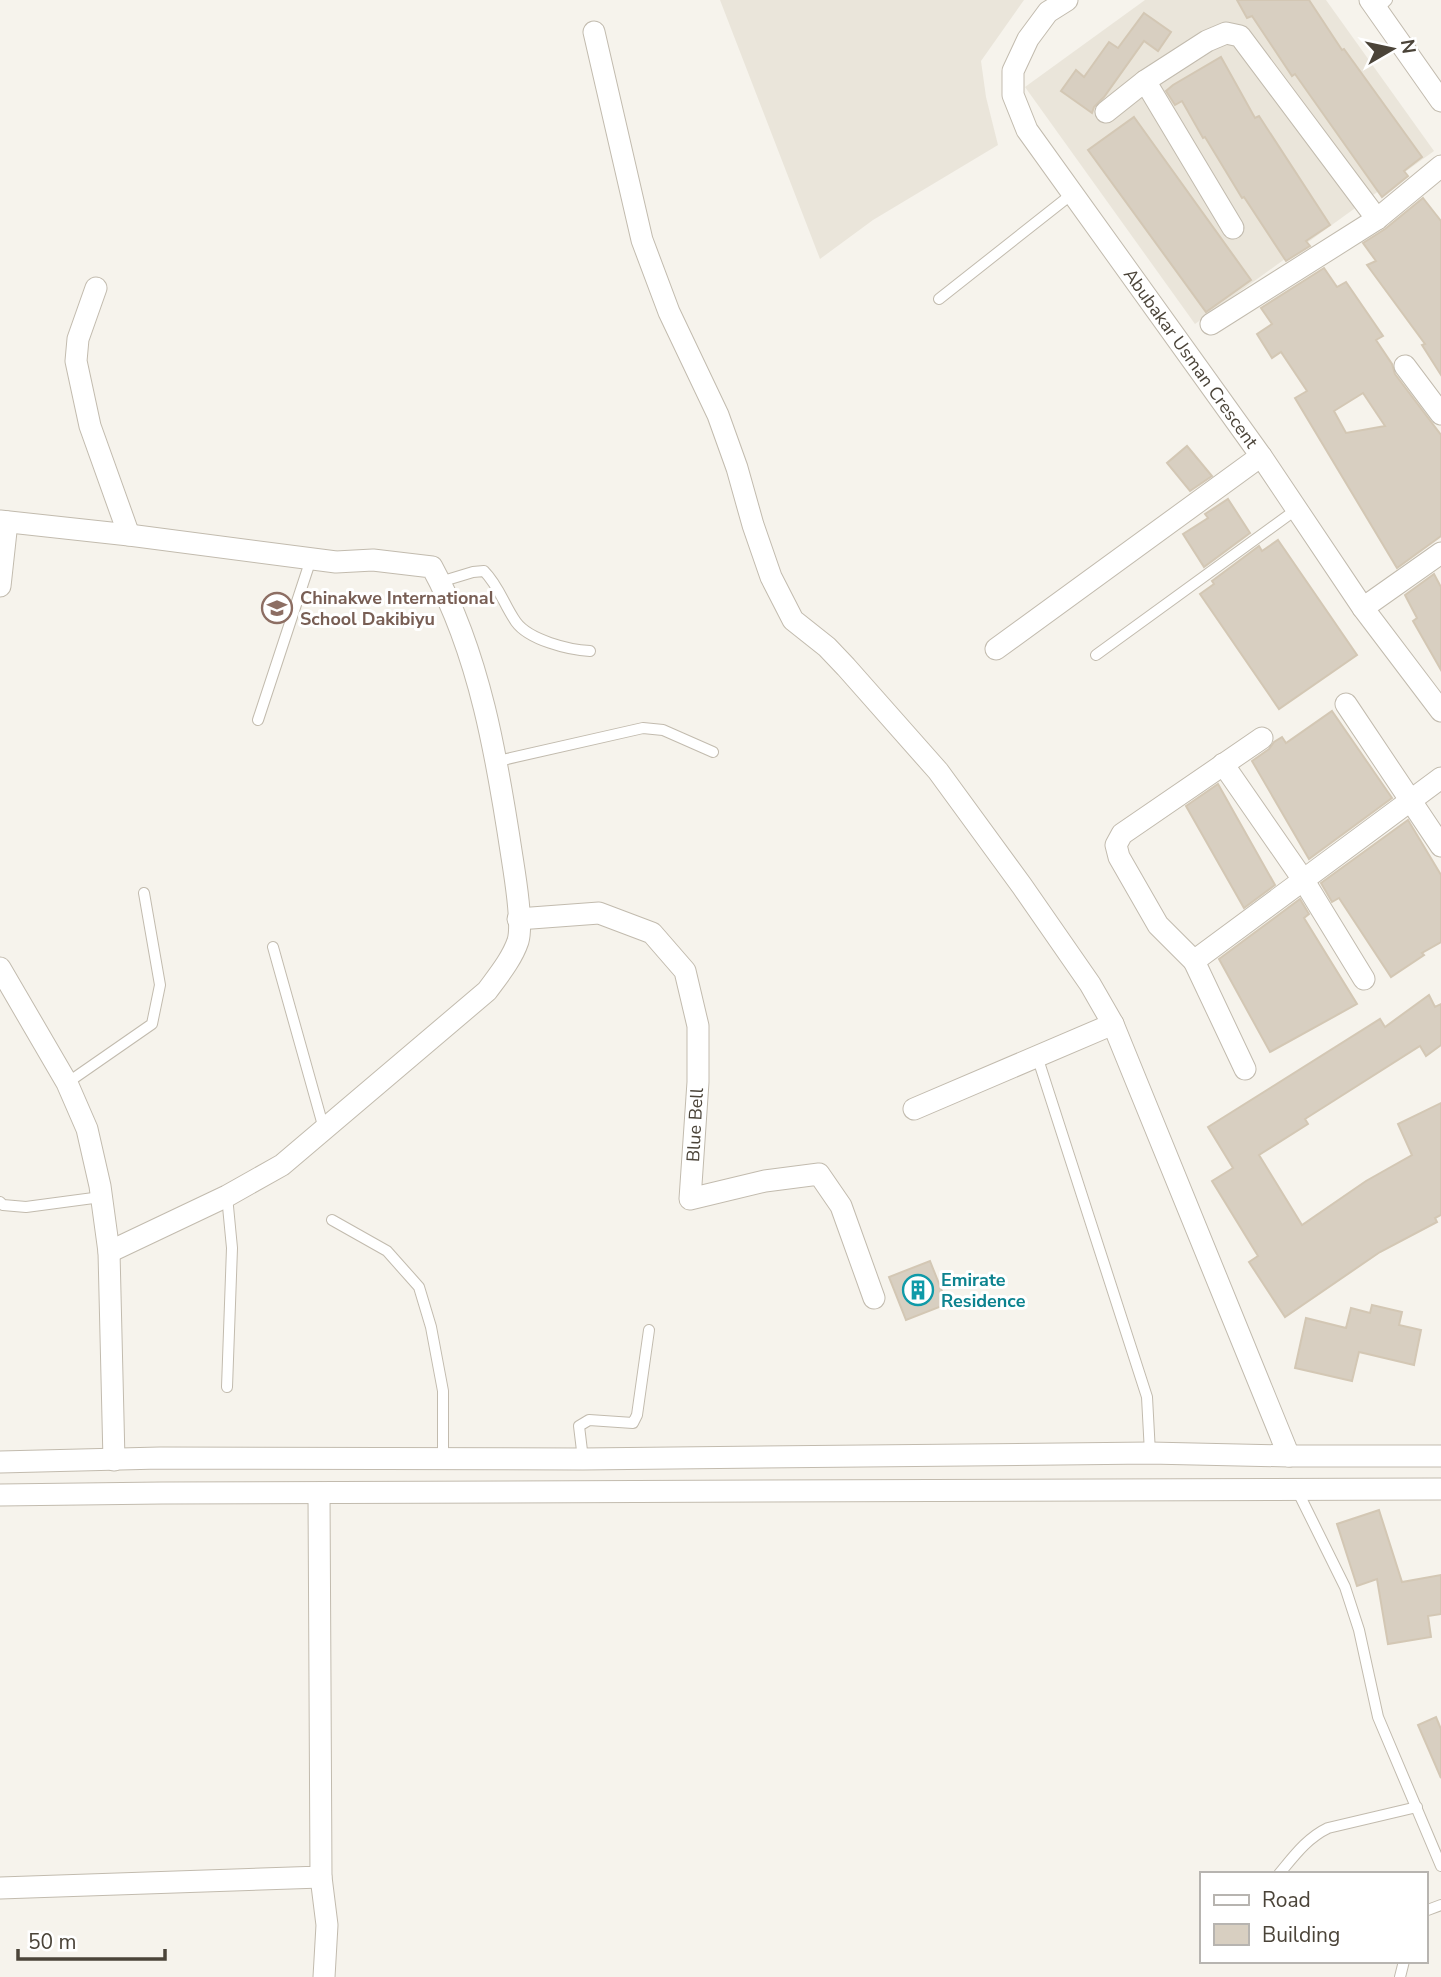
<svg xmlns="http://www.w3.org/2000/svg" width="1441" height="1977" viewBox="0 0 1441 1977" font-family="'Nunito Sans',sans-serif">
  <rect width="100%" height="100%" fill="#f6f3ec"/>
  <g fill="#eae5da">
    <path d="M720,0H1024L981,61L986,97L998,145L873,220L820,259Z"/>
    <path d="M1145,0H1326L1434,151L1195,324L1025,87Z"/>
  </g>
  <g fill="#d8cfc1" stroke="#d3c7b4" stroke-width="2" fill-rule="evenodd">
    <path d="M1237,0H1309L1342,50L1344,49L1422,157L1404,171L1408,176L1382,197L1295,74L1292,76L1252,16L1247,18Z"/>
    <path d="M1144,13L1171,32L1158,51L1144,41L1104,97L1094,107L1092,113L1061,91L1076,70L1084,77L1109,42L1118,48Z"/>
    <path d="M1221,57L1255,118L1259,116L1330,225L1306,241L1310,246L1286,261L1244,197L1242,198L1205,137L1203,138L1182,101L1175,105L1166,91L1173,85Z"/>
    <path d="M1134,117L1251,280L1206,312L1088,150Z"/>
    <path d="M1423,198L1441,221V375L1422,345L1425,344L1367,265L1376,261L1363,243L1385,229Z"/>
    <path d="M1324,268L1337,287L1346,282L1383,336L1376,340L1392,364L1395,374L1441,435V536L1397,568L1295,398L1307,391L1281,352L1272,358L1257,334L1272,324L1261,308ZM1363,393L1385,426L1346,433L1334,411Z"/>
    <path d="M1187,446L1212,476L1190,491L1167,463Z"/>
    <path d="M1228,499L1250,533L1204,567L1183,534L1208,518L1205,514Z"/>
    <path d="M1278,540L1357,655L1279,709L1200,594L1214,584L1212,581L1259,546L1262,551Z"/>
    <path d="M1434,574L1441,587V670L1413,621L1417,618L1405,595Z"/>
    <path d="M1332,711L1392,798L1309,859L1252,761L1269,749L1274,742L1282,737L1286,743Z"/>
    <path d="M1218,784L1275,885L1244,908L1186,806Z"/>
    <path d="M1408,820L1441,875V942L1422,953L1424,955L1391,977L1339,898L1332,902L1321,883Z"/>
    <path d="M1300,899L1309,914L1304,918L1357,1004L1270,1052L1219,959Z"/>
    <path d="M1429,995L1435,1007L1441,1004V1045L1426,1056L1420,1046L1305,1119L1308,1124L1259,1155L1302,1225L1366,1181L1412,1155L1398,1124L1441,1103V1215L1435,1218L1437,1222L1380,1252L1285,1317L1249,1262L1258,1256L1212,1181L1233,1168L1208,1127L1380,1019L1385,1027Z"/>
    <path d="M930,1261L947,1304L906,1320L889,1277Z"/>
    <path d="M1372,1305L1402,1312L1399,1325L1421,1330L1414,1365L1359,1352L1352,1381L1295,1368L1306,1318L1346,1328L1351,1308L1370,1313Z"/>
    <path d="M1379,1510L1402,1582L1441,1575V1614L1428,1616L1431,1637L1388,1644L1377,1579L1357,1586L1337,1524Z"/>
    <path d="M1436,1717L1441,1729V1778L1418,1725Z"/>
  </g>
  <g fill="none" stroke-linecap="round" stroke-linejoin="round">
    <g stroke="#c2bbae" stroke-width="12">
      <g id="service">
        <path d="M1377,10L1387,0"/>
        <path d="M939,299L1072,194"/>
        <path d="M440,582L473,572L484,571C499,586 504,605 516,622C529,640 569,650 590,651"/>
        <path d="M1096,655L1297,509"/>
        <path d="M258,720L311,559"/>
        <path d="M498,761L643,728L663,730L713,752"/>
        <path d="M273,947L324,1129"/>
        <path d="M1037,1056L1147,1397L1150,1453"/>
        <path d="M67,1083L152,1024L160,985L144,893"/>
        <path d="M0,1202L3,1205L26,1207L101,1197"/>
        <path d="M332,1220L387,1251L419,1287L431,1327L443,1391V1458"/>
        <path d="M227,1387L232,1248L227,1196"/>
        <path d="M583,1459L579,1426L589,1420L633,1423L637,1415L649,1330"/>
        <path d="M1296,1488L1345,1587L1359,1630L1378,1717L1441,1866"/>
        <path d="M1279,1874C1294,1856 1307,1838 1328,1828L1417,1807"/>
        <path d="M1425,1911L1441,1905"/>
        <path d="M1400,1977L1404,1961"/>
      </g>
    </g>
    <g stroke="#c2bbae" stroke-width="23">
      <g id="minor">
        <path id="s1" d="M1067,0L1048,12L1028,39L1013,71V95L1027,130L1261,456L1363,608L1441,711"/>
        <path d="M1370,0L1441,101"/>
        <path d="M594,32L642,240L669,312L718,415L737,468L753,525L771,577L793,620L827,647L846,667L938,771L1022,886L1090,984L1113,1024L1289,1456"/>
        <path d="M1145,81L1233,228"/>
        <path d="M1106,112L1145,81L1207,41L1226,33L1240,36L1377,219"/>
        <path d="M96,288L78,339L76,361L90,426L129,535"/>
        <path d="M1211,324L1377,219L1441,166"/>
        <path d="M1405,366L1441,414"/>
        <path d="M0,521L129,535L336,562L373,560L432,567C480,655 497,758 512,857C515,876 523,924 518,941C512,959 498,976 487,991L282,1165L227,1196L109,1252"/>
        <path d="M0,586L7,522"/>
        <path d="M1363,608L1441,553"/>
        <path d="M996,649L1261,456"/>
        <path d="M1346,704L1441,846"/>
        <path d="M1223,764L1304,881L1364,979"/>
        <path d="M518,919L599,913L652,933L685,971L698,1026V1082L690,1199L765,1181L819,1174L841,1206L874,1298"/>
        <path d="M1194,961L1158,925L1119,857L1116,845L1122,834L1262,738"/>
        <path d="M0,968L67,1083L87,1129L100,1186L109,1252L114,1460"/>
        <path d="M1245,1069L1194,961L1441,778"/>
        <path d="M914,1109L1113,1024"/>
        <path d="M0,1462L160,1458L583,1459L1150,1453L1289,1456H1441"/>
        <path d="M0,1495L162,1493L1441,1489"/>
        <path d="M321,1877L327,1925L324,1977"/>
        <path d="M0,1888L321,1877L319,1493"/>
      </g>
    </g>
    <use href="#service" stroke="#fff" stroke-width="10"/>
    <use href="#minor" stroke="#fff" stroke-width="21"/>
  </g>
  <defs>
    <g id="school-ring" transform="scale(1.575)"><circle r="9.5" fill="#fff" stroke="#8d6e63" stroke-width="1.5"/><path d="M0-5L7-2L0 1L-7-2ZM-4 1L0 2.5L4 1V4Q0 6-4 4Z" fill="#8d6e63"/></g>
    <g id="building-ring" transform="scale(1.575)"><circle r="9.5" fill="#fff" stroke="#0f9aa8" stroke-width="1.5"/><path d="M-4-6H4V6H1V3H-1V6H-4ZM-2.5-4.3h1.7v1.8h-1.7ZM.8-4.3h1.7v1.8H.8ZM-2.5-1h1.7V.8h-1.7ZM.8-1h1.7V.8H.8Z" fill="#0f9aa8"/></g>
  </defs>
  <g fill-rule="evenodd">
    <use href="#school-ring" x="277" y="608"/>
    <use href="#building-ring" x="918" y="1290"/>
  </g>
  <g text-anchor="middle" stroke-width="6" stroke-linejoin="round" paint-order="stroke">
    <g font-size="18" fill="#4b4439" stroke="#fff">
      <text dy="6" stroke="none"><textPath href="#s1" startOffset="434">Abubakar Usman Crescent</textPath></text>
      <text transform="translate(695 1125) rotate(-87)" y="6">Blue Bell</text>
    </g>
    <g font-size="18" font-weight="bold" fill="#785e54" stroke="#fff" text-anchor="start">
      <text x="300" y="604">Chinakwe International<tspan x="300" dy="21">School Dakibiyu</tspan></text>
    </g>
    <g font-size="18" font-weight="bold" fill="#0d838f" stroke="#fff" text-anchor="start">
      <text x="941" y="1286">Emirate<tspan x="941" dy="21">Residence</tspan></text>
    </g>
  </g>
  <rect x="1200" y="1872" width="228" height="91" fill="#ffffff" stroke="#b7b4b0" stroke-width="2"/>
  <rect x="1214" y="1895" width="35" height="10" fill="#ffffff" stroke="#b7b4b0" stroke-width="2"/>
  <text x="1262" y="1907" font-size="21" fill="#4b4439">Road</text>
  <rect x="1214" y="1924" width="35" height="21" fill="#d8cfc1" stroke="#b7b4b0" stroke-width="2"/>
  <text x="1262" y="1942" font-size="21" fill="#4b4439">Building</text>
  <g transform="translate(1392 49) rotate(81)" stroke="#ffffff" stroke-width="5" paint-order="stroke">
  <path d="M0-5L12 26L0 18L-12 26Z" fill="#4b4439"/>
  <text y="-10" font-size="19" font-weight="bold" text-anchor="middle" fill="#4b4439">N</text>
  </g>
  <path d="M18 1949v10h147v-10" fill="none" stroke="#4b4439" stroke-width="3.5"/>
  <text x="28" y="1949" font-size="21" fill="#4b4439" stroke="#ffffff" stroke-width="5" paint-order="stroke">50 m</text>
</svg>
